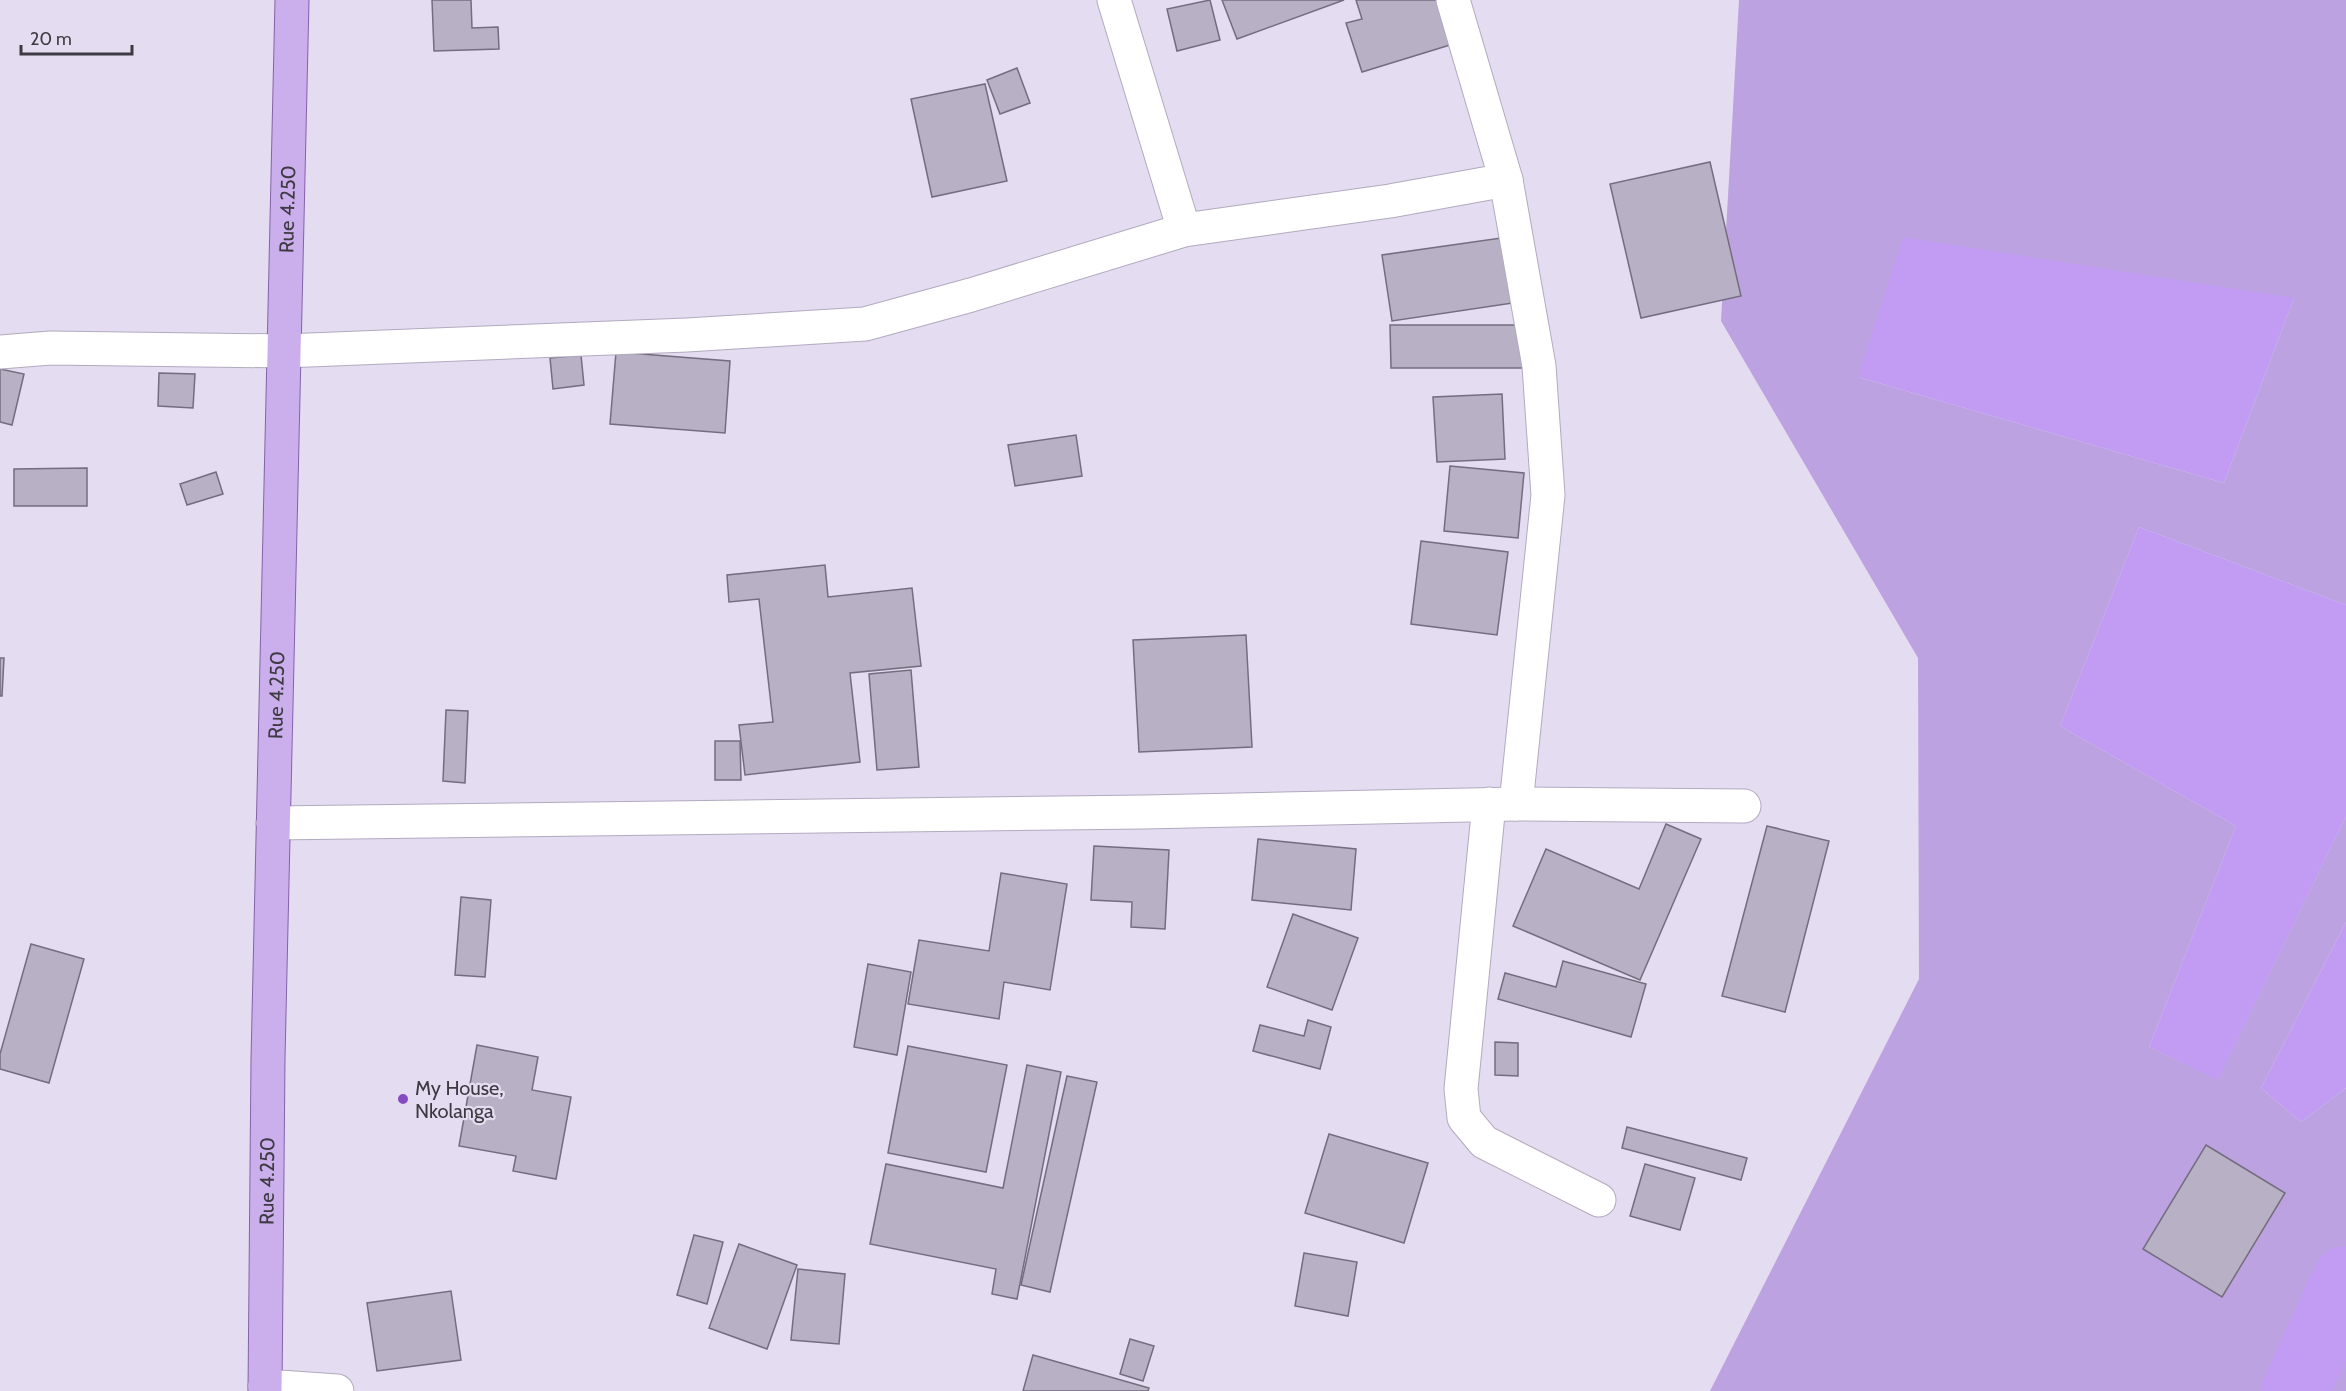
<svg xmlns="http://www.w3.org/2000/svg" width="2346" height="1391" viewBox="0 0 2346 1391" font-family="Cabin,sans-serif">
  <rect width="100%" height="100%" fill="#e4dcf1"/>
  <path fill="#bca2e0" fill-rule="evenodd" d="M1739,0H2346V605L2139,527L2060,726L2236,826L2149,1047L2218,1079L2346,816V922L2261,1088L2301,1122L2346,1088V1391H1710L1919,979L1918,658L1721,321ZM2294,298L2224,483L1858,377Z"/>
  <g fill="#c19cf2">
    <path d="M1903,237L2294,298L2224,483L1858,377Z"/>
    <path d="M2139,527L2346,605V816L2218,1080L2149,1047L2236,826L2060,726Z"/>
    <path d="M2346,922V1088L2301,1122L2261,1088Z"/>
  </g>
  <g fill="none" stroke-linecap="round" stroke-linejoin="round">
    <path stroke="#c19cf2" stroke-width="68" d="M2295,1391L2346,1280"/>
  </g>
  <g fill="#b8b1c5" stroke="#746d7f" stroke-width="1.5">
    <path d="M432,0H471L472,28L498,27L499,49L434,51Z"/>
    <path d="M1210,0L1220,40L1177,51L1167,9Z"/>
    <path d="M1222,0H1344L1237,39Z"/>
    <path d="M1356,0H1450L1463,41L1362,72L1346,23L1362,19Z"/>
    <path d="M1017,68L1030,103L1000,114L987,80Z"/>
    <path d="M985,84L1007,181L932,197L911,99Z"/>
    <path d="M1710,162L1741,296L1641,318L1610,184Z"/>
    <path d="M1522,235L1532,300L1392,321L1382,255Z"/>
    <path d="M1390,325H1533V368H1391Z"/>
    <path d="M616,352L730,361L725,433L610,424Z"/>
    <path d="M581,355L584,385L553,389L550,358Z"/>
    <path d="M0,369L24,374L12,425L0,422Z"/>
    <path d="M159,373L195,374L193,408L158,406Z"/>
    <path d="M1502,394L1505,459L1437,462L1433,397Z"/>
    <path d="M1076,435L1082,476L1015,486L1008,445Z"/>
    <path d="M1450,466L1524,473L1518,538L1444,531Z"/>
    <path d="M87,468V506H14V469Z"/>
    <path d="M216,472L223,494L187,505L180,484Z"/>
    <path d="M1421,541L1508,552L1497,635L1411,624Z"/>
    <path d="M825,565L828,597L912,588L921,666L850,673L860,762L745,775L739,725L773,722L759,599L729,602L727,575Z"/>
    <path d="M1246,635L1252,747L1139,752L1133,640Z"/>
    <path d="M0,658H4L2,696H0Z"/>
    <path d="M911,670L919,767L877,770L869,674Z"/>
    <path d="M446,710L468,711L465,783L443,781Z"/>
    <path d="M715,741H740L741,780H715Z"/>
    <path d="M1666,824L1701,839L1640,980L1513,926L1546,849L1639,889Z"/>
    <path d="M1767,826L1829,841L1785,1012L1722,996Z"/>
    <path d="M1258,839L1356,849L1351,910L1252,900Z"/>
    <path d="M1094,846L1169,850L1165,929L1131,927L1132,902L1091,900Z"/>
    <path d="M1001,873L1067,884L1050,990L1004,982L999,1019L908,1004L919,940L989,951Z"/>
    <path d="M461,897L491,900L485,977L455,975Z"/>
    <path d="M1293,914L1358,938L1332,1010L1267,987Z"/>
    <path d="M31,944L84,959L49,1083L0,1069V1054Z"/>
    <path d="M1563,961L1646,984L1631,1037L1498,999L1505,973L1556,987Z"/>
    <path d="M868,964L911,972L897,1055L854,1047Z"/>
    <path d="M1308,1020L1331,1027L1320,1069L1253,1051L1260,1025L1304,1036Z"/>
    <path d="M1495,1042L1518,1043V1076L1495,1075Z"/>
    <path d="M477,1045L538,1057L532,1090L571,1097L556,1179L513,1171L516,1156L459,1146Z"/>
    <path d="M908,1046L1007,1065L986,1172L888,1153Z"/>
    <path d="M1027,1065L1061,1072L1017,1299L992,1294L996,1269L870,1244L886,1164L1003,1188Z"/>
    <path d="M1067,1076L1097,1082L1050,1292L1021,1285Z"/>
    <path d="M1627,1127L1747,1158L1741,1180L1622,1148Z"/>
    <path d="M1329,1134L1428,1163L1404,1243L1305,1213Z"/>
    <path d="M2206,1145L2285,1193L2222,1297L2143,1249Z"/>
    <path d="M1645,1164L1695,1178L1680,1230L1630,1216Z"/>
    <path d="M694,1235L723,1242L707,1304L677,1295Z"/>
    <path d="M739,1244L797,1265L767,1349L709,1328Z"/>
    <path d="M1304,1253L1357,1262L1348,1316L1295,1306Z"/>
    <path d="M798,1269L845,1274L839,1344L791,1340Z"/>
    <path d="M451,1291L461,1360L377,1371L367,1303Z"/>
    <path d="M1130,1339L1154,1346L1143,1381L1120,1374Z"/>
    <path d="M1033,1355L1149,1388L1148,1391H1023Z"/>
  </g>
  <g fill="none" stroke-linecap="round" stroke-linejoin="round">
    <g stroke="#b2aabe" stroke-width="35">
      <g id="minor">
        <path d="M1114,0L1184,230"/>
        <path d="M1506,180L1539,366L1548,495L1516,804"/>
        <path d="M0,352L50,348L284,351L687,335L865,324L971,295L1184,230L1390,201L1506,180L1453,0"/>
        <path d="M1489,804L1461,1089L1464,1118L1484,1142L1599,1200"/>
        <path d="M273,823L1144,812L1516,804L1744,806"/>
        <path d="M265,1386L337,1391"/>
      </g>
    </g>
    <g stroke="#8363a9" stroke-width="35">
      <g id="major">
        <path id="s1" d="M265,1391L268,1059L292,0"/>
      </g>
    </g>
    <use href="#minor" stroke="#fff" stroke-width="33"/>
    <use href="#major" stroke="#cbafed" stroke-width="33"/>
  </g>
  <circle fill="#854cc2" stroke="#e4dcf1" stroke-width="2" cx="403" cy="1099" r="6"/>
  <g text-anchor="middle" stroke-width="4.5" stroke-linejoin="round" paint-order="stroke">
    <g font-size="20" fill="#3d3a42" stroke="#e4dcf1">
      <text dy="7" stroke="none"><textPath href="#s1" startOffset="1182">Rue 4.250</textPath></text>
      <text dy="7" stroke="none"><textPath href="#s1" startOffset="696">Rue 4.250</textPath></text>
      <text dy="7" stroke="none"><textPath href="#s1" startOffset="210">Rue 4.250</textPath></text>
    </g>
    <g font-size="20" fill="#3d3a42" stroke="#e4dcf1" text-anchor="start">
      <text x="415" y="1095">My House,<tspan x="415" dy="23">Nkolanga</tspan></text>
    </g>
  </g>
  <path d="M21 45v9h111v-9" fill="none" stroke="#3d3a42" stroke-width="3"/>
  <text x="30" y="45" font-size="18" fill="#3d3a42" stroke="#e4dcf1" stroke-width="4.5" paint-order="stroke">20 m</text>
</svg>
